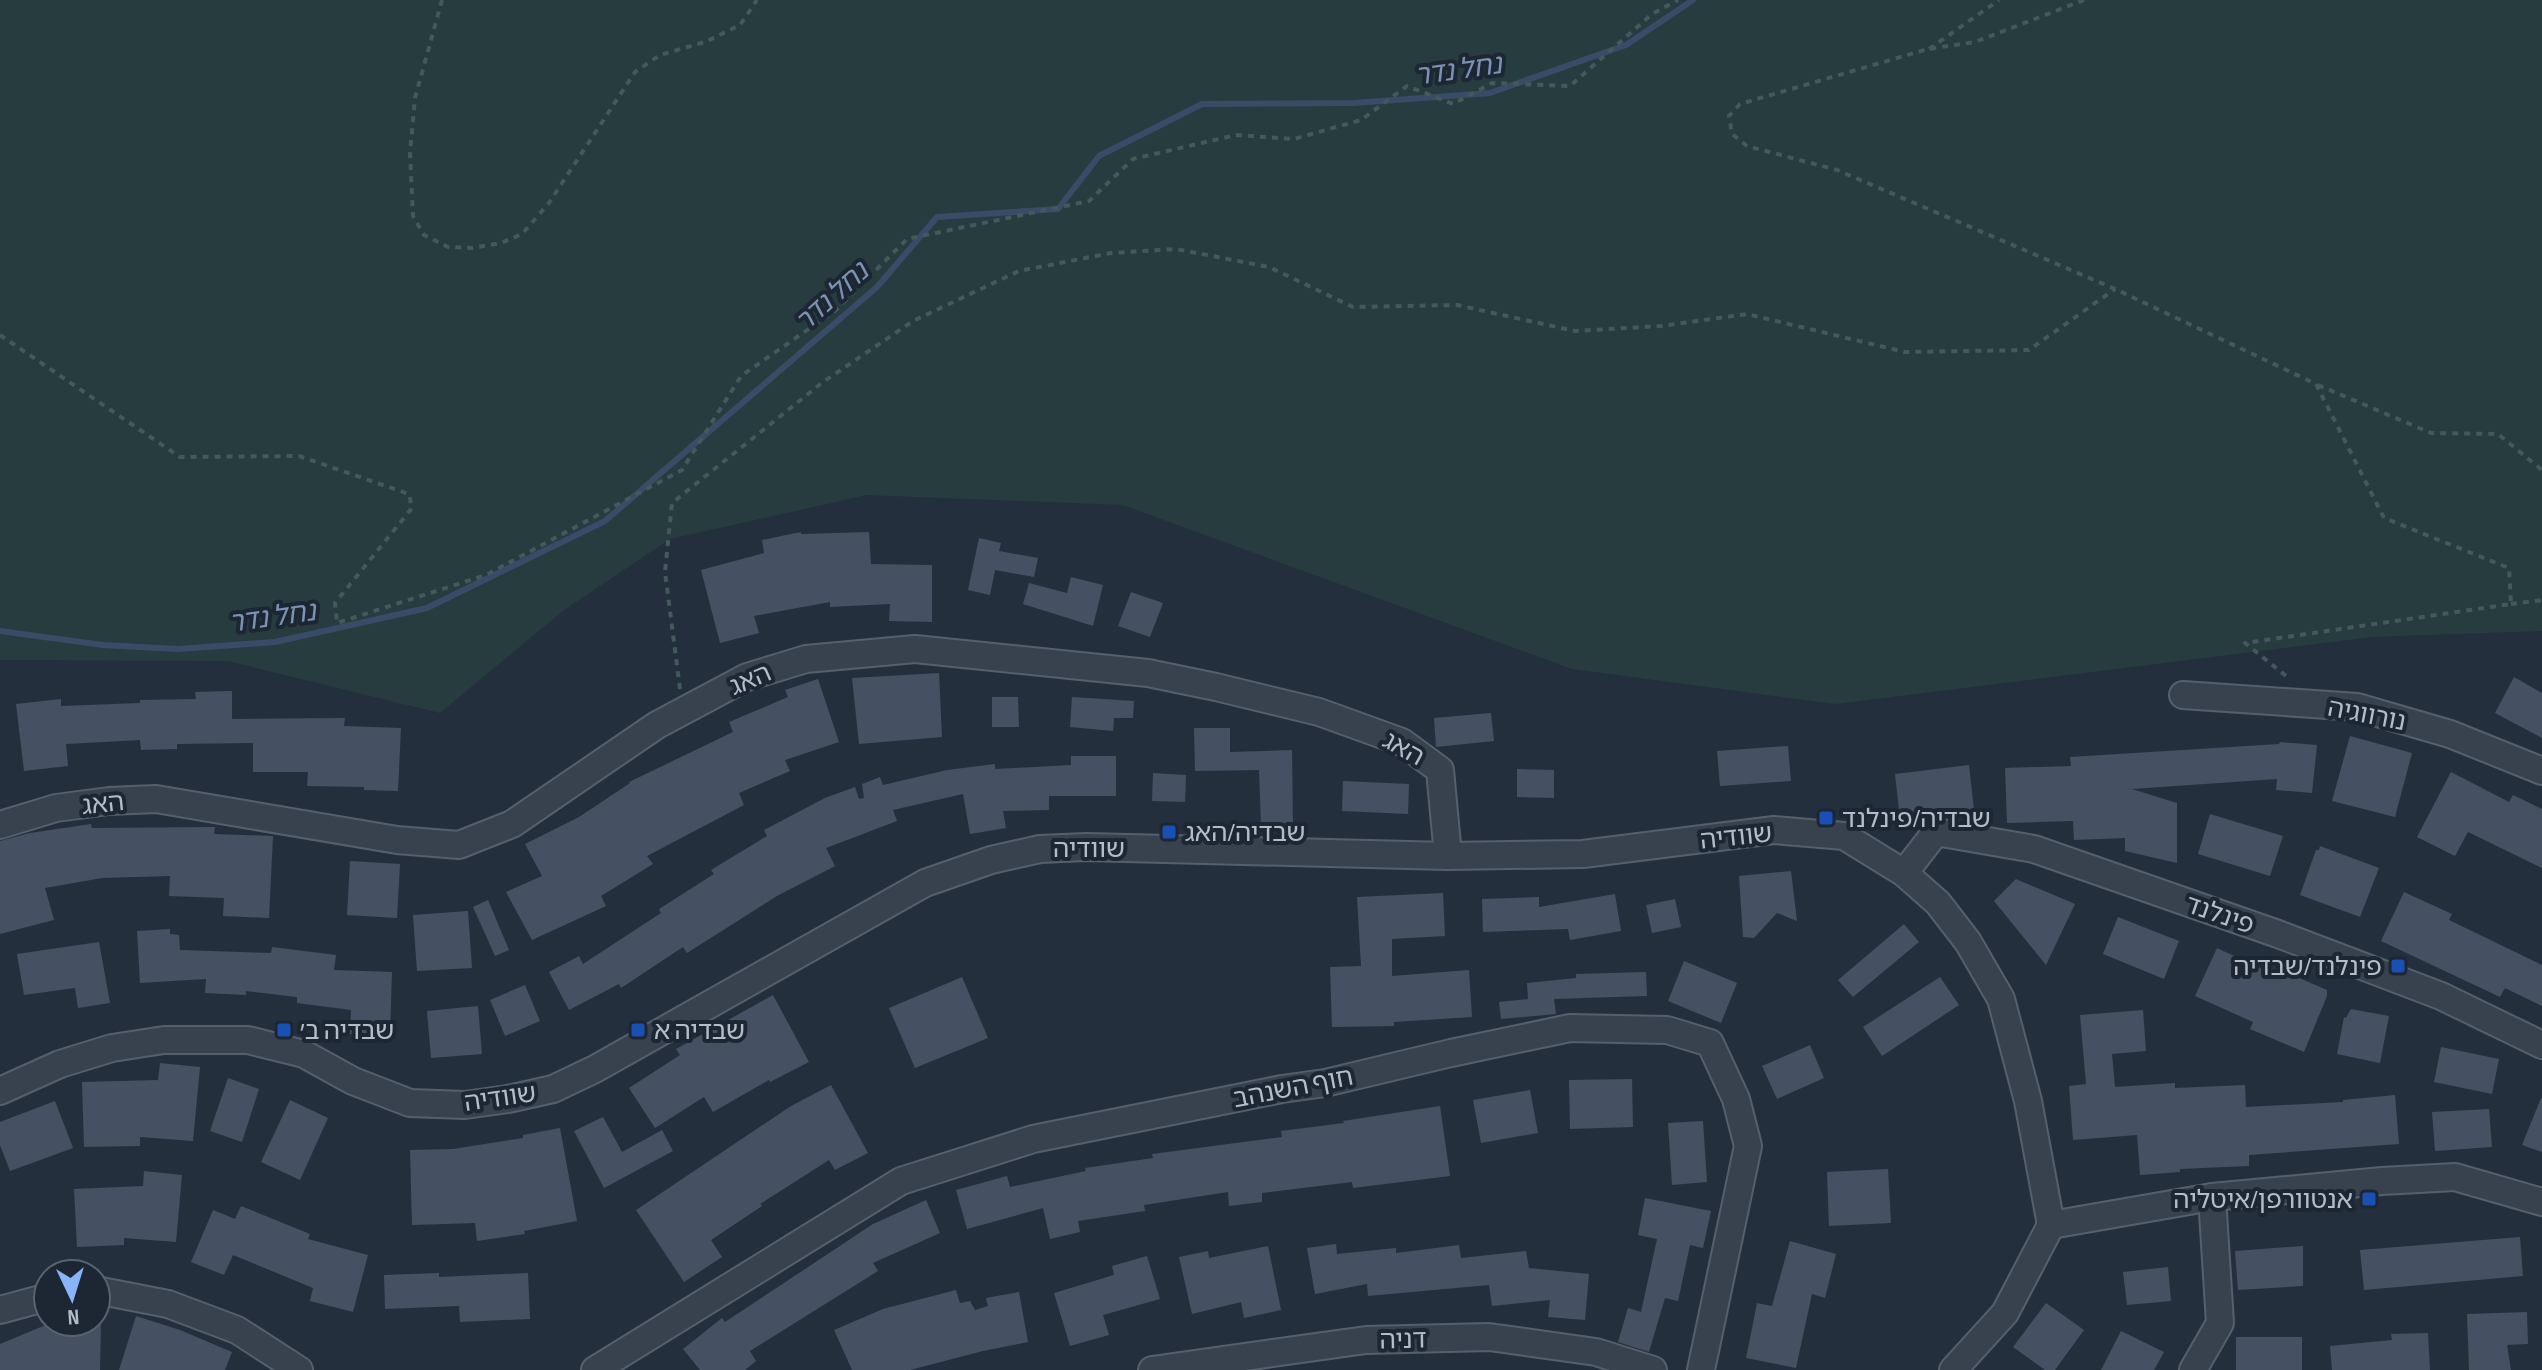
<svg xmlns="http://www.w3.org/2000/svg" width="2542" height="1370" viewBox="0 0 2542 1370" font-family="'Sofia Sans Condensed','Noto Sans Hebrew',sans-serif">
  <rect width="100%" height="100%" fill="#242f3e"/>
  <path fill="#263c3f" d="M0,0H2542V631L2371,637L1835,704L1572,669L1123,505L867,495L670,539L564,610L440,713L228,661L0,660Z"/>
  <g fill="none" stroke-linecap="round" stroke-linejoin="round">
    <path stroke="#394c67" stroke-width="6" d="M0,631L103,645L178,649L275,642L427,608L605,521L877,287L937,217L1058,209L1099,156L1202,104L1354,103L1490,93L1626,45L1693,0"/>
  </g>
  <g fill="#455162">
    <path d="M801,532V534L869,532L871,564L932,565V622L889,621L890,604L830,607V602L754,616L759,633L720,643L701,570L764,553L762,540Z"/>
    <path d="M979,538L1001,543L999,551L1038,558L1034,577L995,570L990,595L968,590Z"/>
    <path d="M1071,577L1103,585L1093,626L1023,604L1029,583L1067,593Z"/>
    <path d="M1131,592L1163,603L1150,637L1118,626Z"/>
    <path d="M939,673L942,737L859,744L852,678Z"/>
    <path d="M2514,677L2542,693V738L2495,713Z"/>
    <path d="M818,679L839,742L785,760L790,771L739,793L744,805L647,856L653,864L601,896L606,906L532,940L506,892L542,876L525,844L579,817L630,783L629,782L733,732L729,722L788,697L785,690Z"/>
    <path d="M232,691V719L345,718L344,726L401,728L398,791L364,790V787L307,786L308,772H253V743L177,744V749L141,750L140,740L66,744L68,766L24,771L16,704L61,699V706L140,703V700L196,699L195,692Z"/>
    <path d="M992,697H1018L1019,727H992Z"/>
    <path d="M1072,697L1134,701L1133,718H1114L1113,731L1070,727Z"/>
    <path d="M1491,713L1494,741L1436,747L1434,718Z"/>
    <path d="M1194,728H1230V752L1292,750L1293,824H1261L1259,770L1195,771Z"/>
    <path d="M2350,736L2412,753L2395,817L2332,801Z"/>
    <path d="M2280,742L2317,745L2312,793L2276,790L2277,779L2132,789L2177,803V863L2125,851V838L2074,840L2073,821L2007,823L2005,768L2071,766L2070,757L2279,744Z"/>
    <path d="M1788,746L1791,781L1720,786L1717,751Z"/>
    <path d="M1071,756H1116V796H1049V810L1003,811L1006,828L970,834L963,794L893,810L897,821L826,848L835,866L777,896L687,953L683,947L621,988L619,984L569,1010L549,972L579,956L583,964L661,913L659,909L714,874L711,870L767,836L764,830L825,798L855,787L859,799L864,798L862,784L880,777L883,785L947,770L995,764V769L1071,765Z"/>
    <path d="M1969,765L1974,810L1900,819L1895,774Z"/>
    <path d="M1517,769L1554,770V798L1517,797Z"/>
    <path d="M2451,772L2509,802L2513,795L2542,809V868L2468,832L2455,856L2417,837Z"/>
    <path d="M1153,773L1186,775L1185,802L1152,801Z"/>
    <path d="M1343,781L1409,784L1408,814L1342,811Z"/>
    <path d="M2210,814L2283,836L2270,876L2198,854Z"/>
    <path d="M91,824L92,828L215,827L214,834L273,836L269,918L223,916L224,898L169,896L170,876L102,878L45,888L54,920L0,934V841L30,833Z"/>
    <path d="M2320,846L2379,868L2360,917L2300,895L2316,850H2319Z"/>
    <path d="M350,861L400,864L397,918L347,915Z"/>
    <path d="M1791,871L1797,921L1777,913L1754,938L1743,937L1739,876Z"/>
    <path d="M2016,879L2075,904L2046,965L1994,901Z"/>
    <path d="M2404,892L2452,914L2449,920L2542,965V1006L2505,988L2500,997L2381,941Z"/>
    <path d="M1443,893L1445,936L1392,939V976L1469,970L1472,1017L1394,1022V1026L1332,1027L1330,967L1361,966L1357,897Z"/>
    <path d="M1615,894L1621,931L1570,940L1568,929L1483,932L1482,899L1539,897V907Z"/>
    <path d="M1675,899L1681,927L1652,933L1646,905Z"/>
    <path d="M488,900L509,950L495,956L473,907Z"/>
    <path d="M468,911L472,968L417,971L413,915Z"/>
    <path d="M2118,917L2179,941L2164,979L2103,954Z"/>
    <path d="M1904,924L1919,942L1853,997L1838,980Z"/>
    <path d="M170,929V934L179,935L180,950L271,953L272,947L336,955L334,970L392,972L390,1035L350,1034L351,1010L297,1003V997L246,991V995L205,993L206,979L140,983L137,931Z"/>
    <path d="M99,942L110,1003L78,1008L75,988L24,995L17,954Z"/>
    <path d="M2217,948L2273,974L2276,968L2327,990V996L2304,1052L2250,1029L2253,1022L2195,996Z"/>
    <path d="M1684,961L1737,983L1721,1023L1668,1001Z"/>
    <path d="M1646,972L1647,996L1554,999L1556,1014L1501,1019L1499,1002L1528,999L1527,983L1576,978V974Z"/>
    <path d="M962,977L988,1038L915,1068L889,1008Z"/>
    <path d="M1940,977L1959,1005L1882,1056L1863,1027Z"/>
    <path d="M525,985L540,1021L505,1036L490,1000Z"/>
    <path d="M773,995L809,1062L770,1082L769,1080L713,1112L704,1097L655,1128L629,1088L680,1055L676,1049Z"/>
    <path d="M478,1006L482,1054L431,1058L427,1011Z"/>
    <path d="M2351,1009L2389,1016L2380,1063L2337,1054L2344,1017L2346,1018Z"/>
    <path d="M2143,1010L2146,1051L2112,1054L2115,1087L2175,1083V1088L2245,1085L2246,1107L2343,1102V1100L2395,1095L2399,1144L2249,1155V1166L2180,1169V1172L2140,1175L2137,1135L2073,1140L2069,1086L2086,1084L2080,1015Z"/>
    <path d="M1810,1045L1824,1078L1777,1099L1762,1066Z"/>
    <path d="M2441,1047L2499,1059L2492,1094L2434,1082Z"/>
    <path d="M160,1063L200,1067L193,1141L140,1137V1146L84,1147L82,1082L158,1080Z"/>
    <path d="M228,1078L259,1089L242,1142L210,1131Z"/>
    <path d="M1632,1079L1633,1127L1570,1129L1569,1080Z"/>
    <path d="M831,1085L868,1153L835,1170L829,1160L760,1204L762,1206L711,1240L722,1257L684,1282L636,1210L791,1106Z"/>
    <path d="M1530,1090L1538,1133L1481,1143L1473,1100Z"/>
    <path d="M2541,1098H2542V1152L2522,1145Z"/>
    <path d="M290,1100L328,1118L300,1180L261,1162Z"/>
    <path d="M55,1101L73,1148L10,1171L0,1145V1122Z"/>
    <path d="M1440,1106L1450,1176L1353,1188L1352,1182L1262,1193V1202L1229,1206L1228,1192L1144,1205L1145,1211L1078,1221L1080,1232L1050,1239L1043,1208L967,1229L956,1190L1007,1176L1010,1187L1086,1171L1085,1168L1153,1158L1152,1154L1282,1137L1281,1131L1344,1123L1343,1121Z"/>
    <path d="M2489,1109L2492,1147L2435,1151L2432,1112Z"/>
    <path d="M603,1117L622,1152L662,1130L673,1151L604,1188L574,1131Z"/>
    <path d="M1703,1121L1707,1182L1672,1185L1668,1123Z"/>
    <path d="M560,1128L577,1221L524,1231L525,1234L477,1241L475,1223L412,1225L410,1150L453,1149L523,1138V1135Z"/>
    <path d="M1888,1169L1891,1223L1829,1226L1827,1172Z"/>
    <path d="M144,1171L182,1175L176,1242L124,1238V1245L77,1247L74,1189L143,1186Z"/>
    <path d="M1645,1198L1711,1211L1703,1248L1690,1245L1678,1301L1665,1298L1649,1352L1618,1342L1628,1308L1641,1312L1657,1239L1638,1235Z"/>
    <path d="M926,1200L940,1233L873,1263L878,1271L750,1351L756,1361L745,1370H700L683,1349L722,1318L725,1322L873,1224Z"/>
    <path d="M241,1206L310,1234L308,1239L368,1255L353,1312L310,1301L313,1288L233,1255L224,1275L191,1262L213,1210L235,1219Z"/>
    <path d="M2520,1237L2523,1276L2364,1290L2360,1250Z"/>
    <path d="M1790,1241L1836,1254L1825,1298L1812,1294L1796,1368L1746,1358L1757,1303L1772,1306Z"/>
    <path d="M1336,1244L1337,1254L1396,1248V1253L1459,1245L1461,1258L1526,1251L1529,1268L1589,1274L1585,1320L1548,1317L1550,1300L1492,1306L1489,1285L1368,1296L1367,1284L1315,1294L1307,1248Z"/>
    <path d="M1268,1246L1281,1310L1244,1318L1241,1302L1192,1314L1179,1257L1208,1251L1209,1258Z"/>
    <path d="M2303,1246V1286L2238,1290L2235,1251Z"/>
    <path d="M1147,1256L1160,1299L1103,1315L1109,1335L1070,1346L1054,1293L1114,1275L1112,1266Z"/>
    <path d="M2168,1267L2171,1301L2127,1305L2123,1272Z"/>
    <path d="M439,1273V1277L528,1273L530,1319L460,1322L459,1306L385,1309L384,1275Z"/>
    <path d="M956,1290L960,1303L970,1301L975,1310L988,1306L986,1298L1019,1292L1028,1342L983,1351L910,1370H852L834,1330L883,1309Z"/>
    <path d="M2046,1303L2084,1330L2055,1370H2045L2013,1347Z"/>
    <path d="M2527,1312L2528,1344L2507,1345L2511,1370H2469L2467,1314Z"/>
    <path d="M136,1316L180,1330L232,1352L225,1370H119Z"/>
    <path d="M53,1322H101L100,1370H0V1344Z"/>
    <path d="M2121,1331L2164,1352L2154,1370H2101Z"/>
    <path d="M2428,1333L2430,1370H2332L2330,1346L2392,1340L2391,1334Z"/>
    <rect x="2236" y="1337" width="66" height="33"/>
  </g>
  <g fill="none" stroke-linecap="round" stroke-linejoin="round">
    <g stroke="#565f6c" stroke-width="30">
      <g id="minor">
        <path d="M2183,695L2357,707L2450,734L2542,771"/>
        <path d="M0,825L56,808L109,801L156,799L397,840L459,845L512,824L657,725L747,677L806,659L915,649L1148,673L1216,687L1319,712L1402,742L1440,770L1448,856"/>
        <path d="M1904,873L1936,832L2034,849L2278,934L2441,996L2542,1045"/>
        <path d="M0,1091L60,1064L112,1048L164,1040H248L304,1054L353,1081L410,1103L465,1105L508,1099L553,1089L595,1069L925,883L991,860L1040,849L1086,847L1448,856L1583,854L1774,830L1844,836L1904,873L1938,903L1968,942L2001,999L2028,1101L2051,1225"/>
        <path d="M2051,1225L2212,1197L2382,1181L2455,1177L2542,1202"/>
        <path d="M96,1290L168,1304L237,1330L299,1370"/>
        <path d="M0,1310L48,1297"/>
        <path d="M595,1370L901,1181L1033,1139L1282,1089L1325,1083L1451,1053L1570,1028L1667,1030L1710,1043L1736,1099L1748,1146L1701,1370"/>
        <path d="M1152,1370L1366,1340L1489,1337L1596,1352L1653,1370"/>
        <path d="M1953,1370L2005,1313L2051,1225"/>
        <path d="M2193,1370L2220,1323L2212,1197"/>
      </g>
    </g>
    <g stroke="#44595c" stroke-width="4" stroke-dasharray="6 6" stroke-linecap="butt">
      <path d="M442,0L415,98L410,153L413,216L424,235L448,247L472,248L501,243L522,234L549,203L635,72L660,55L705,42L740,25L757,0"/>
      <path d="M2084,0L1975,42L1928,49L1740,104L1729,116L1732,134L1747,146L1837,170L2029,252L2115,289L2316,384L2384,518L2509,568L2511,604L2245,643L2290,679"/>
      <path d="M1929,49L1999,0"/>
      <path d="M0,335L180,457L299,456L409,494L412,508L335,603L337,623L486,575L682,470L741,376L836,310L907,239L1089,201L1133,159L1236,135L1294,139L1361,120L1407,86L1453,104L1492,83L1570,86L1652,14L1678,0"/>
      <path d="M2318,385L2431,433L2498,434L2542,470"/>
      <path d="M2511,604L2542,600"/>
      <path d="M680,689L665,572L672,503L823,382L913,321L1019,271L1111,253L1176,249L1269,267L1353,307L1457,305L1575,331L1661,326L1747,314L1905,352L2029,350L2115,289"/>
    </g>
    <use href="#minor" stroke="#38414e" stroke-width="26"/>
  </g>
  <g fill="#1a4fb4" stroke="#1d2633" stroke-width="3">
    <rect x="1818" y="810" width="16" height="16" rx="4"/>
    <rect x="1161" y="824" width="16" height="16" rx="4"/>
    <rect x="2390" y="958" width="16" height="16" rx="4"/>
    <rect x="276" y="1022" width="16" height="16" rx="4"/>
    <rect x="630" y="1022" width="16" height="16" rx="4"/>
    <rect x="2361" y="1191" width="16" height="16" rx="4"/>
  </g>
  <g text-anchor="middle" stroke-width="8" stroke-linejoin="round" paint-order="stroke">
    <g font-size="26" fill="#b4bcc9" stroke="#1d2633">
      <text transform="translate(750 679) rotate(-23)" y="9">האג</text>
      <text transform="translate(2367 714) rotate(11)" y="9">נורווגיה</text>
      <text transform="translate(1404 748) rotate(29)" y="9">האג</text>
      <text transform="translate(103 803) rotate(-6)" y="9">האג</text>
      <text transform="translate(1736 836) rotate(-6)" y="9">שוודיה</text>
      <text x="1089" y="857">שוודיה</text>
      <text transform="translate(2220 914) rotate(19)" y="9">פינלנד</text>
      <text transform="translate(1293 1087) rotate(-11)" y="9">חוף השנהב</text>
      <text transform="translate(500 1097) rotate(-8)" y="9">שוודיה</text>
      <text transform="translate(1403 1339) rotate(-1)" y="9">דניה</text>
    </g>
    <g font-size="26" fill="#b4bcc9" stroke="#1d2633" text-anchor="start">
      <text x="1842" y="827">שבדיה/פינלנד</text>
      <text x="1185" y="841">שבדיה/האג</text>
      <text x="2382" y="975" text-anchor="end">פינלנד/שבדיה</text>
      <text x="300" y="1039">שבדיה ב׳</text>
      <text x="654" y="1039">שבדיה א</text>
      <text x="2353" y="1208" text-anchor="end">אנטוורפן/איטליה</text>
    </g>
    <g font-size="28" font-style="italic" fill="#7c92b1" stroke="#1d2633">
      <text transform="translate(1458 69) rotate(-8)" y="10">נחל נדר</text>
      <text transform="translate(831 296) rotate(-42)" y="10">נחל נדר</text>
      <text transform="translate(272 616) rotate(-8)" y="10">נחל נדר</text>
    </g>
  </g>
  <g transform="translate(72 1298) rotate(176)"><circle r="38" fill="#1d2633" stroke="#59626f" stroke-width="2"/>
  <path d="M0-6L14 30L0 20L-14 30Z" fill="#8ab4f8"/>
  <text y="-12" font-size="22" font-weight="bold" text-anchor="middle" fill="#b4bcc9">N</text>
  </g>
</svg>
